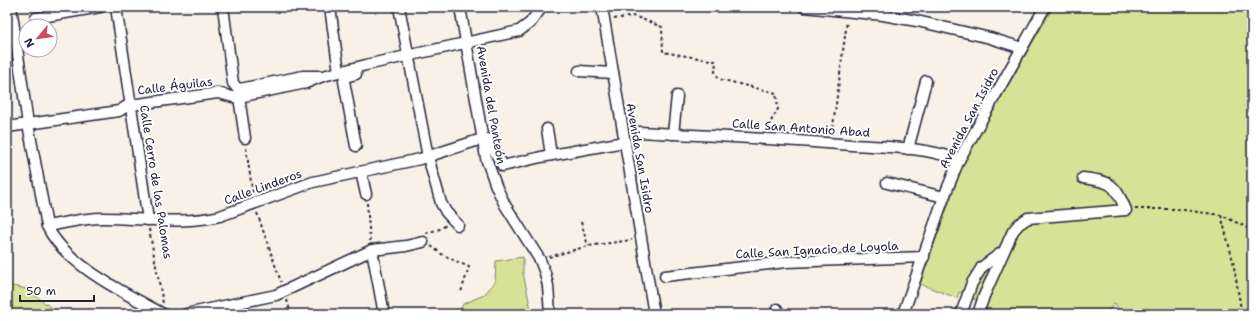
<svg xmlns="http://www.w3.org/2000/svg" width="1259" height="321" viewBox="0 0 1259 321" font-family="'Shantell Sans',sans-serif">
  <rect width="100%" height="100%" fill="#f7f1e7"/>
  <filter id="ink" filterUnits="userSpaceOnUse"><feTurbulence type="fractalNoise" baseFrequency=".025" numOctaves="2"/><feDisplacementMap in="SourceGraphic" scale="8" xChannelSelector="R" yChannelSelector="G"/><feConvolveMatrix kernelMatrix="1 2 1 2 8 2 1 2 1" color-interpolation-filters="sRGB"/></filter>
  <g filter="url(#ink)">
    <g fill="#d6e295" stroke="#7c8268">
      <path d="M1053,7H1252V314H1121L1115,303L1105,314H980L978,300L969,298L970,295L959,292L957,298L920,284L963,164Z"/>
      <path d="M523,257V273L532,314H458L463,304L484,295L495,282L496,261Z"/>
      <path d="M7,285L27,289L59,314H7Z"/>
    </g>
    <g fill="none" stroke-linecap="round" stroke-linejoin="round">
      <g stroke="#22223b" stroke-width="13">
        <g id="minor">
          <path d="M11,7L28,124L47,226C65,265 127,294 163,314"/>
          <path d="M116,7L148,220"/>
          <path d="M223,7L233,83L236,87L240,89L303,76H319"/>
          <path d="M330,7L339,72"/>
          <path d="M399,7L428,157L441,203L446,212L458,225"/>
          <path d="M460,7L486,158L496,186L505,205L540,260L545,273L548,286L550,314"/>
          <path d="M602,7L654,314"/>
          <path d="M804,7L883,15L917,21L990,38L1022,48"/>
          <path d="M36,18L100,7"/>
          <path d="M579,71L613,73"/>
          <path d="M356,74L345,77L344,81L356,146"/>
          <path d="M239,97L245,138"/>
          <path d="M7,127L119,111L127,106L131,105L218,93L233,97H239L306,83L323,76L366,65L519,31L530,23L542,7"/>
          <path d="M547,129L551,155"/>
          <path d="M639,132C710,136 781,139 852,145C887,147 926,147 959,160"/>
          <path d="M673,134L677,96"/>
          <path d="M908,149L926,81"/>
          <path d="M361,172L366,194"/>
          <path d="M887,183L944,197"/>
          <path d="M47,226C65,223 84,218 103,218C141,218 182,225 220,216L313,182L420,159L482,139H488L503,166L541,157L624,142"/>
          <path d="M372,250L384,314"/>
          <path d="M665,276L786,262L924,257"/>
          <path d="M777,309V314"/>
          <path d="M186,314L276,295L372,250L406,246L423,242"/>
          <path d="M903,314L944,197L959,160L1045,7"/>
          <path d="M961,314L972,283L982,267L1001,253"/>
          <path d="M978,314L984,296L1013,231L1019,224L1028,218L1126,210C1114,183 1112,182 1083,178"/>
        </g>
      </g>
      <g stroke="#22223b" stroke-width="2" stroke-dasharray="3 3" stroke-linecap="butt">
        <path d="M614,19L634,16L662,27L663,52L716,61L715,72L719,79L776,93L778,109L766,130"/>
        <path d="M832,134L847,21"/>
        <path d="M246,148L253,195"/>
        <path d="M367,203L370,241"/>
        <path d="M1135,209H1176L1221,215L1252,230"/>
        <path d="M257,213L281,282"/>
        <path d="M1221,215L1233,261L1241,309L1243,314"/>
        <path d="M581,222L588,246"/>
        <path d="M149,229L163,303"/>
        <path d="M426,233L440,229L446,225"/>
        <path d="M431,246L443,255L469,267L461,292"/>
        <path d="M549,257L588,246L632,240"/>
        <path d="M287,300L291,314"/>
      </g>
      <use href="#minor" stroke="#fff" stroke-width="10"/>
    </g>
  </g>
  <g text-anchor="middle" stroke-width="4" stroke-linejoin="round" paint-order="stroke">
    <g font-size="12" fill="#22223b" stroke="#fff">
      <text transform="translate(175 86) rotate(-7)" y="4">Calle Águilas</text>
      <text transform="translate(491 105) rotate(80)" y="4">Avenida del Panteón</text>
      <text transform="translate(969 118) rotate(-62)" y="4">Avenida San Isidro</text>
      <text transform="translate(801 128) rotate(4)" y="4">Calle San Antonio Abad</text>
      <text transform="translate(640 158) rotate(80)" y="4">Avenida San Isidro</text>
      <text transform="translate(156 182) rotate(81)" y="4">Calle Cerro de las Palomas</text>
      <text transform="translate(263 187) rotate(-20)" y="4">Calle Linderos</text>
      <text transform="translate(817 250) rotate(-3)" y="4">Calle San Ignacio de Loyola</text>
    </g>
  </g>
  <rect width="1259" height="321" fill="none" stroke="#fff" stroke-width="24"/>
  <rect x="12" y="12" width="1235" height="297" fill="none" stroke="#22223b" stroke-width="1.5" filter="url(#ink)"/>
  <g transform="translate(38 38) rotate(241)"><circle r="19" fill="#ffffff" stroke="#a7a7b1"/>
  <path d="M0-3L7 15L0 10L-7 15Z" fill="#d1495b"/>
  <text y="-6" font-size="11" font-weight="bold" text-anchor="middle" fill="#22223b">N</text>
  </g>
  <path d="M20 295v6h74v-6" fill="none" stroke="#22223b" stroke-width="2"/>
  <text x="26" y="295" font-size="12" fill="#22223b" stroke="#ffffff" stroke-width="3" paint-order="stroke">50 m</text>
</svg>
